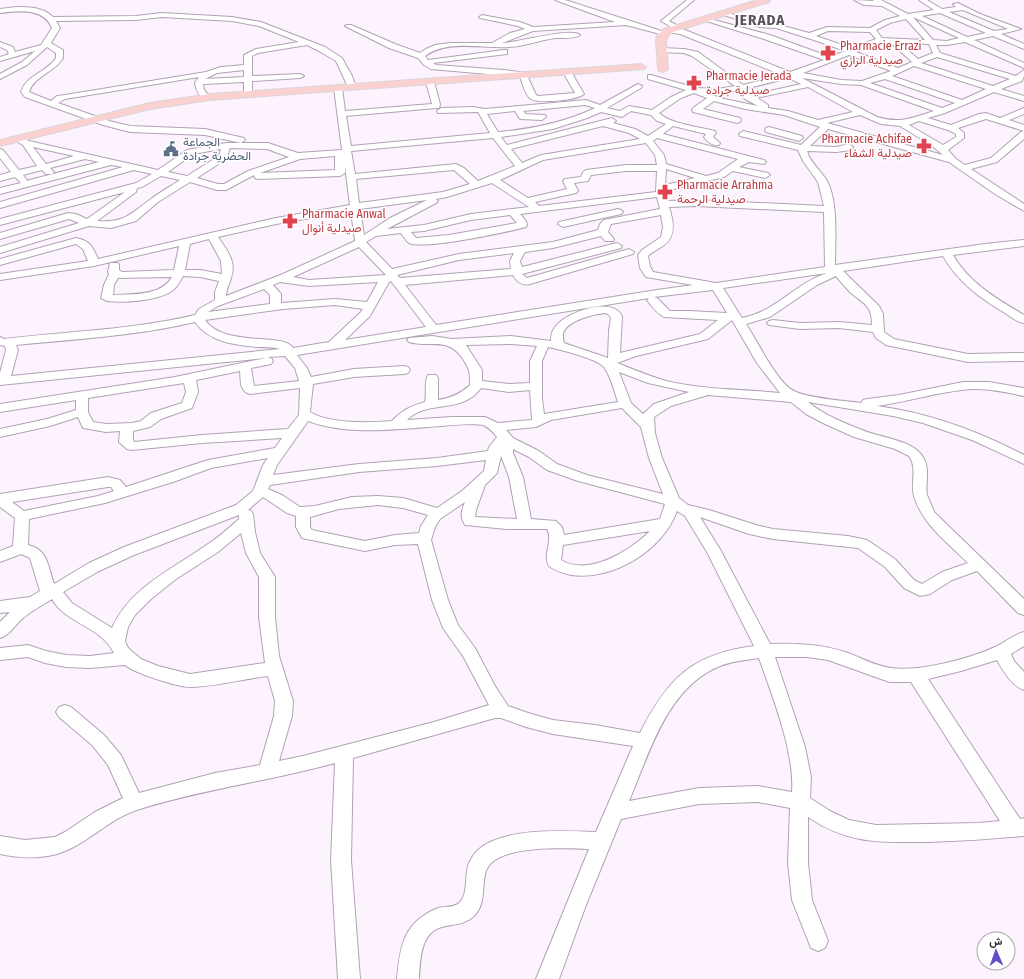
<svg xmlns="http://www.w3.org/2000/svg" width="1024" height="979" viewBox="0 0 1024 979" font-family="'Fira Sans Condensed',Vazirmatn,sans-serif">
  <rect width="100%" height="100%" fill="#fdf3fe"/>
  <g fill="none" stroke-linecap="round" stroke-linejoin="round">
    <g stroke="#b0a2b3" stroke-width="2">
      <g id="minor">
        <path d="M555,0H565L668,33L664,35L626,25L533,31L502,43C517,43 570,27 580,35C574,39 563,38 556,38C540,40 525,46 510,47C483,49 448,39 425,56L428,60L504,50H507V54L433,63L436,65L504,70L526,73L536,95L538,96L575,93L563,72L567,70H570L584,94C578,100 539,104 531,99C525,95 523,84 520,77L431,69L424,65L418,58L389,48L345,26L347,25H351L395,44L420,53L426,49L435,45L450,43H492L510,33L525,29L518,26L480,18L479,17L482,15L520,22L533,27L615,22Z"/>
        <path d="M687,0H694L669,21L680,27L677,29L685,30L790,72L824,60L764,39L700,19L703,17L770,35L830,57L845,51L817,41L776,28L760,27L718,13L721,11L763,24H776L809,33L827,27L870,28L885,20L900,16L882,6L864,5L854,0L874,1L873,0H881L908,14L934,10L919,0H927L942,9L956,7L953,4L958,3L980,14L1021,29L1001,34L1024,44V49L993,36L974,40L1024,63V68L965,42L947,45H936L940,53L1016,76L1024,70V76L1022,81L1001,89L1024,96V101L994,92L945,113L928,118L951,125L979,114L986,113L1000,118L1024,108V114L1009,120L1024,125V131L986,119L958,128L964,133V138L948,150L956,159L965,165L991,158L1021,132L1024,131V139L997,162L971,169L1024,204V211L995,194L949,162L828,129L810,146L836,147L849,144L853,147L852,150L836,152L807,151C811,165 824,172 829,185C838,207 835,242 835,265L985,244L1024,240V246L953,255C969,283 997,299 1024,315V323C1017,322 1011,317 1005,313C980,298 958,282 943,256L843,271L879,306L883,314L884,332L894,339L968,354L1024,353V361L968,362L886,345L876,338L873,332L839,328L800,329L769,325L767,323L769,321L773,320L800,323L839,322L872,325C872,305 864,304 851,293C846,288 841,282 836,276L817,285L770,317L746,324C757,340 777,383 794,391C807,398 845,401 861,403L863,400L867,399L899,395L963,382H989L1024,388V396C1004,392 983,387 962,390C934,393 906,402 877,406C929,413 978,431 1024,455V464L972,440L923,423L893,416L808,402C824,415 844,423 862,430C880,438 916,440 924,459C930,471 925,483 927,495C929,500 932,506 934,512L1024,599V615L1018,613L977,571L952,580L930,594L920,596L904,588L885,567L858,548L773,539L749,534L700,517L721,551L770,644C795,643 821,644 845,652C860,657 875,666 891,668C919,672 969,659 995,647C1004,643 1013,635 1024,632V646L1011,654L1014,661L1024,672V690C1012,686 1003,671 997,660L961,671L928,679L1020,819L1024,818V836C992,839 961,841 929,842C882,842 849,845 808,817V863L812,900L828,941L825,948L818,951L811,948L792,900L788,863L790,808L758,802L699,804L621,819L586,905L559,979H536L589,849C566,848 495,844 486,871C481,886 487,904 473,917C464,925 452,924 442,927C420,932 420,962 419,979H397C400,945 404,922 438,908C445,906 454,908 459,903C469,894 464,875 469,863C471,859 474,853 478,850C503,827 564,831 596,832L633,746L553,734L526,727L501,718H495L353,758L351,860L360,979H338L331,860L335,763C270,781 204,789 140,809C109,818 87,845 57,854C38,859 19,858 0,854V836L25,840L55,837L65,832L95,812L123,798L108,765L92,745L59,717L56,712L59,707L65,705L71,707L104,735L121,755L139,793L215,773L260,765L274,716L275,701L268,676C243,679 217,686 192,687C180,688 134,673 125,665L90,668L66,667L45,663L28,657L0,660V648L28,645L46,651L66,655L90,656L114,653C101,626 66,624 52,599C41,606 31,611 22,619C14,626 10,635 0,638V622L10,612L0,613V601L30,597L40,591L30,558L21,554L0,562V551L13,546L15,518L0,507V494L108,477L120,480L126,487L208,460L275,448L282,438L202,443L132,450L127,449L119,442L120,431L106,432L83,428L78,417L50,426L0,437V429L47,419L76,410V400L0,412V404L175,377L266,358L0,385V373L6,350L5,346L0,345V337L4,339C69,331 132,330 195,315L199,309L215,300V292L219,281L200,277L183,276C180,282 177,287 172,291C157,301 125,303 107,301L101,298L104,285L109,274L108,272L110,263H118L119,265V270L122,272L174,270L179,246L94,266L0,280V274L88,261L83,249L76,244L0,265V259L76,238C89,240 93,247 98,259L276,218L350,205L345,166V173L340,176L258,179L255,178L254,175L226,190H217L190,182L158,202L136,221L111,228L89,226L0,253V247L79,223L69,219L0,239V233L68,213L76,214L87,219L125,192L0,225V219L136,183L152,174L134,170L0,208V202L123,167L111,165L0,194V188L21,183L15,177L0,181V175L11,172L0,158V149L3,150L19,170L37,166L23,145L13,139L17,136L29,141L158,170L187,150L226,143H268L298,153L342,150L334,88L338,86L342,88L345,111L432,104L426,82L430,80L434,82L440,104L439,108H436L346,116L351,146L490,133L478,112L438,113L437,111L441,108L473,107L485,109L586,100L600,105L638,84L642,86L641,88L607,108L620,111L629,106L652,110L671,97L686,90L648,79V75H651L696,88L718,89L735,86L692,56L684,53L658,52V48H661L684,49L698,52L743,85L782,75L680,34L667,32V28H673L661,21ZM963,10L1008,29L994,31L949,12ZM940,13L986,33L967,37L922,16ZM913,17L959,38L947,41L933,40ZM906,19L925,40L882,38L876,30L890,23ZM828,31L870,32L876,39L851,48L816,36ZM881,42L891,43L912,62L898,68L856,52ZM900,43L929,44L933,53L918,59ZM849,55L891,71L862,81L841,80L803,73ZM937,57L1010,79L993,86L921,63ZM914,66L986,89L962,100L892,76ZM789,78L801,84L761,93L757,95L761,97L808,87L853,112L818,120L788,111L768,108V105L744,89ZM802,78L841,84L861,85L934,111C912,118 901,124 877,117ZM885,79L955,103L942,108L870,83ZM736,91L745,99L758,106L724,99L709,94ZM694,93L707,98L693,108L692,110L693,112L737,123L740,122L741,120L740,118L703,109L714,101L745,109L784,115L820,127L801,145L743,131L739,134L740,136L798,150L803,161L818,182L824,206L696,200L667,201L665,191L724,177L733,171L765,178L770,175L768,173L739,167L749,162L764,164L766,162L764,160L663,134L673,126L706,134L704,137C707,142 713,146 719,145L720,143L713,137L716,133L715,131C700,127 670,124 659,113L681,98ZM585,105L595,108C564,123 532,129 498,132L487,114L515,111L520,119L542,120L546,117L545,115L526,114L523,111ZM631,111L651,115L657,121L666,124L648,136L635,129L613,123L616,121L612,118L507,145L501,137L553,129L587,118L601,112L622,117ZM860,115L881,124L900,126L931,145L943,155L827,123ZM919,121L948,130L956,134V137L943,145L909,125ZM603,126L629,133L640,139L541,155L522,163L511,149ZM493,138L515,166L478,181L464,168L456,164L355,174L351,151ZM657,138L738,159L718,173L706,176L666,164L664,155L653,141ZM646,143L655,155L657,165H626L586,170L583,172L581,177L565,179L563,181L567,189L528,198L500,180L543,160ZM33,147L74,156L46,164ZM230,148L267,149L289,157L248,171L224,184H218L197,178L226,159ZM221,149L219,156L187,176L168,172L193,154ZM335,156V170L260,173L300,159ZM85,159L99,162L26,181L27,180L23,175L42,170L46,174H52L54,172L50,168ZM666,169L695,178L665,185ZM454,170L470,184L443,192L359,203L356,179ZM626,171H657L656,192L539,206L535,202L576,193L578,191L574,183L588,181L591,175ZM161,176L180,180C171,186 160,192 151,199C130,214 125,223 97,221L136,192L137,188L142,187ZM492,183L529,207L471,214L424,225L387,229L436,203L438,201L436,199L447,197ZM657,197L660,209L604,220L600,224L598,230L553,242L459,254L392,269L366,242L376,236L401,233C404,237 406,241 409,243C424,250 507,232 526,227L527,225L526,221L520,214ZM427,200L390,218L364,235L360,209ZM696,206L824,212L825,267L716,283L653,272L650,266L648,256C653,251 659,249 664,245C677,236 673,219 669,207ZM351,211L355,241L283,274L226,296C226,289 230,283 231,278C237,262 227,250 218,237L276,224ZM510,215L517,223L449,235L416,238L411,232L424,231L471,220ZM661,215L663,227L661,237L642,250L638,255L640,268L646,277L693,285L657,290L436,325L405,285L513,275C517,282 522,286 530,284L633,254L634,252L629,249L527,278L522,274L621,248L622,246L617,243L522,267L520,261L525,252L553,248L601,236L605,241H613L614,239L608,232L611,224ZM209,239L221,261L222,274L200,270H185L190,244ZM359,247L386,275L309,280L293,277ZM514,253L510,261L511,269L400,278L397,275L459,260ZM827,273C794,284 777,311 742,318L723,288ZM172,277C161,296 133,294 113,295L114,285L118,278ZM391,281L426,327L345,340L370,316L389,282ZM280,282L309,286L378,282L367,302L335,299L281,303V294L273,285ZM264,289L270,295V304L208,312L218,306ZM713,290L727,313L689,311H670L657,298L654,297ZM649,298L647,300C652,307 657,313 664,317L718,320L700,334L620,353L622,316C612,296 567,312 556,326C552,330 551,335 551,341L511,336L452,339L432,336L409,338L407,340L409,342C430,348 448,336 463,359C470,370 470,372 470,385C460,394 451,398 438,400V378L436,375H428C424,382 427,394 425,402C411,406 402,410 392,421C370,423 329,424 310,412L313,384L354,377L404,374L408,373L410,370L408,367L404,366L354,369L311,377L307,368L297,355ZM335,305L363,309L361,312L329,342L293,348C283,332 225,348 205,320L283,309ZM605,313L608,314L611,318L609,331L608,358L564,343C563,339 562,334 564,331C570,320 594,314 605,313ZM732,320L757,363L780,393C742,389 704,390 666,381C649,376 633,369 617,363L636,356L708,339ZM195,322C209,342 235,345 258,347C265,347 273,347 280,349L11,376L18,350L16,345C76,339 136,336 195,322ZM511,344L537,346L530,361V383L509,384L482,381V370L466,345ZM548,347C558,349 598,359 604,367C611,377 614,390 618,402L544,414L542,398V361ZM285,356L295,368L299,381L254,386L251,368L271,364L273,361L271,358L267,357ZM240,371C241,380 239,391 250,394L300,388L299,415L288,429L202,435L134,442L133,440V431L150,427L161,419L192,408L198,392L196,380ZM619,372L648,383L689,392L654,404L643,414L631,403ZM184,383L186,392L182,403L151,413L141,421L132,423L106,424L93,422L88,412V398ZM481,388L509,392L530,390L532,420L498,423L485,417H452L407,420C424,402 453,411 472,397C475,395 478,391 481,388ZM708,395L791,402L806,414L823,423L854,437L895,449L909,456C918,469 910,483 914,496C922,524 948,543 968,563L942,572L922,584L914,580L895,559L867,540L848,536L773,529L756,525L709,510L688,505L679,498L662,458L655,433L654,417L671,406ZM622,408L641,427L649,458L663,494L587,475L557,464L539,451L513,438L506,430L536,427L551,420ZM308,421C348,436 398,429 441,426C450,425 475,423 483,425C489,427 493,432 497,437L489,447L488,451L437,458L359,464L273,475L277,465ZM513,449L529,457L547,470L578,481L665,504L660,519L564,535L562,527L556,521L531,519L523,477L513,453ZM501,456L509,477L517,519L475,517L476,510L485,485L497,473ZM268,458L263,465L253,491L236,505L124,547L89,563L54,584C48,567 48,549 28,545L29,519L105,503L176,481L211,468ZM486,460L484,471L462,491L437,508L403,498L378,496L352,497L315,506L300,507L282,495L268,489L270,485L359,472L437,466ZM108,487H111L114,491L98,496L24,511L12,502ZM263,497L287,513L296,516V527L302,538L365,551L395,545L418,544L432,600L443,628L463,656L489,705L434,722L303,756L279,761L292,716L293,701L279,656L275,617V577L260,553L255,532L253,514L251,511L248,510ZM465,502C461,512 460,517 465,525L507,529H547C554,541 542,554 549,566C555,571 563,573 571,575C613,581 663,550 677,511L685,516L707,552L754,646C692,654 668,678 640,733L595,725L553,720L528,713L508,706L495,686L475,648L458,625L448,600L431,540L435,527L440,519ZM378,505L403,508L428,515L421,526L419,533L395,535L365,541L312,530L310,527V517L339,509ZM239,515V519C229,528 219,537 208,544C173,569 130,587 112,628L72,603L63,592L99,571L134,555ZM650,531C631,550 589,577 561,560L563,545ZM241,533L246,553L259,577V617L265,663L190,674L158,666L141,659L128,648L125,641L128,627L135,615L151,599L176,579L218,552ZM775,657H807L828,660L881,679L890,682H911L1000,821L979,823L876,825L849,820L830,811L810,798L811,777L805,747ZM759,658C772,695 795,753 792,792L758,786L699,788L629,801C649,754 667,687 720,666C732,661 746,660 759,658Z"/>
        <path d="M16,7C29,7 43,7 53,17L136,16L162,13L232,17L261,22L325,47L342,58L352,76L356,87L355,89H349L336,61L319,51L307,45L258,53L252,56V76L300,74L304,76L300,78L252,81V93L248,95L244,93V82L203,84L204,90L210,97L206,99C198,97 196,89 195,82L199,77L65,99L58,103L109,121L130,126L205,129L244,138L245,140L241,143L205,135L130,132L103,125L25,97L21,92C27,74 46,73 56,58V53L47,47L27,65L0,79V74L22,62L35,51L0,61V57L9,54L7,50L0,47V42L13,47L15,52L41,45L52,28C43,7 19,11 0,13V9ZM162,17L232,21L259,26L299,42L256,49L244,55V65L221,67L206,72L65,95L57,96L51,101L29,92C34,76 55,72 63,58V50L51,43L60,28L56,21L136,20ZM244,70V77L205,79L217,73Z"/>
        <path d="M769,127L802,136L803,138L799,141L766,132L765,130L766,128Z"/>
        <path d="M618,209L621,210L623,212L621,214L563,227L558,224L559,222Z"/>
      </g>
    </g>
    <g stroke="#d8d7d8" stroke-width="2">
      <g id="major">
        <path d="M757,0H770L769,2L670,33L666,40L668,69L663,72L659,71L658,69L656,40L657,36L664,29Z"/>
        <path d="M641,64L646,67L644,69L210,100L150,109L0,146V140L150,103L210,94Z"/>
      </g>
    </g>
    <use href="#minor" fill="#fff" fill-rule="evenodd"/>
    <use href="#major" fill="#fad0d1" fill-rule="evenodd"/>
  </g>
  <defs>
    <g id="pharmacy-bare" transform="scale(1.2)"><path d="M-2-6h4v4h4v4h-4v4h-4v-4h-4v-4h4Z" fill="#e0444e" stroke="#fff" stroke-width="2.5" paint-order="stroke"/></g>
    <g id="civic-bare" transform="scale(1.2)"><path d="M-.6-6.5H3V-4.5H.6V-3L4-1V1h2V6H-6V1h2V-1L-.6-3ZM-1.2 2.5V6h2.4V2.5Z" fill="#5c6f8a" stroke="#fff" stroke-width="2.5" paint-order="stroke"/></g>
  </defs>
  <g fill-rule="evenodd">
    <use href="#pharmacy-bare" x="828" y="53"/>
    <use href="#pharmacy-bare" x="694" y="83"/>
    <use href="#pharmacy-bare" x="924" y="146"/>
    <use href="#civic-bare" x="171" y="149"/>
    <use href="#pharmacy-bare" x="665" y="192"/>
    <use href="#pharmacy-bare" x="290" y="221"/>
  </g>
  <g text-anchor="middle" stroke-width="3" stroke-linejoin="round" paint-order="stroke">
    <g font-size="12" fill="#be3a42" stroke="#fff" text-anchor="start">
      <text x="840" y="50">Pharmacie Errazi<tspan x="840" dy="14">صيدلية الرازي</tspan></text>
      <text x="706" y="80">Pharmacie Jerada<tspan x="706" dy="14">صيدلية جرادة</tspan></text>
      <text x="912" y="143" text-anchor="end">Pharmacie Achifae<tspan x="912" dy="14">صيدلية الشفاء</tspan></text>
      <text x="677" y="189">Pharmacie Arrahma<tspan x="677" dy="14">صيدلية الرحمة</tspan></text>
      <text x="302" y="218">Pharmacie Anwal<tspan x="302" dy="14">صيدلية أنوال</tspan></text>
    </g>
    <g font-size="12" fill="#4e5e75" stroke="#fff" text-anchor="start">
      <text x="183" y="146">الجماعة<tspan x="183" dy="14">الحضرية جرادة</tspan></text>
    </g>
    <g font-size="15" font-weight="bold" letter-spacing="1" fill="#5c505f" stroke="#fff">
      <text x="760" y="25">JERADA</text>
    </g>
  </g>
  <g transform="translate(996 951) rotate(358)"><circle r="19" fill="#ffffff" stroke="#a9a7a9"/>
  <path d="M0-3L7 15L0 10L-7 15Z" fill="#6051ca"/>
  <text y="-6" font-size="11" font-weight="bold" text-anchor="middle" fill="#282329">ش</text>
  </g>
</svg>
